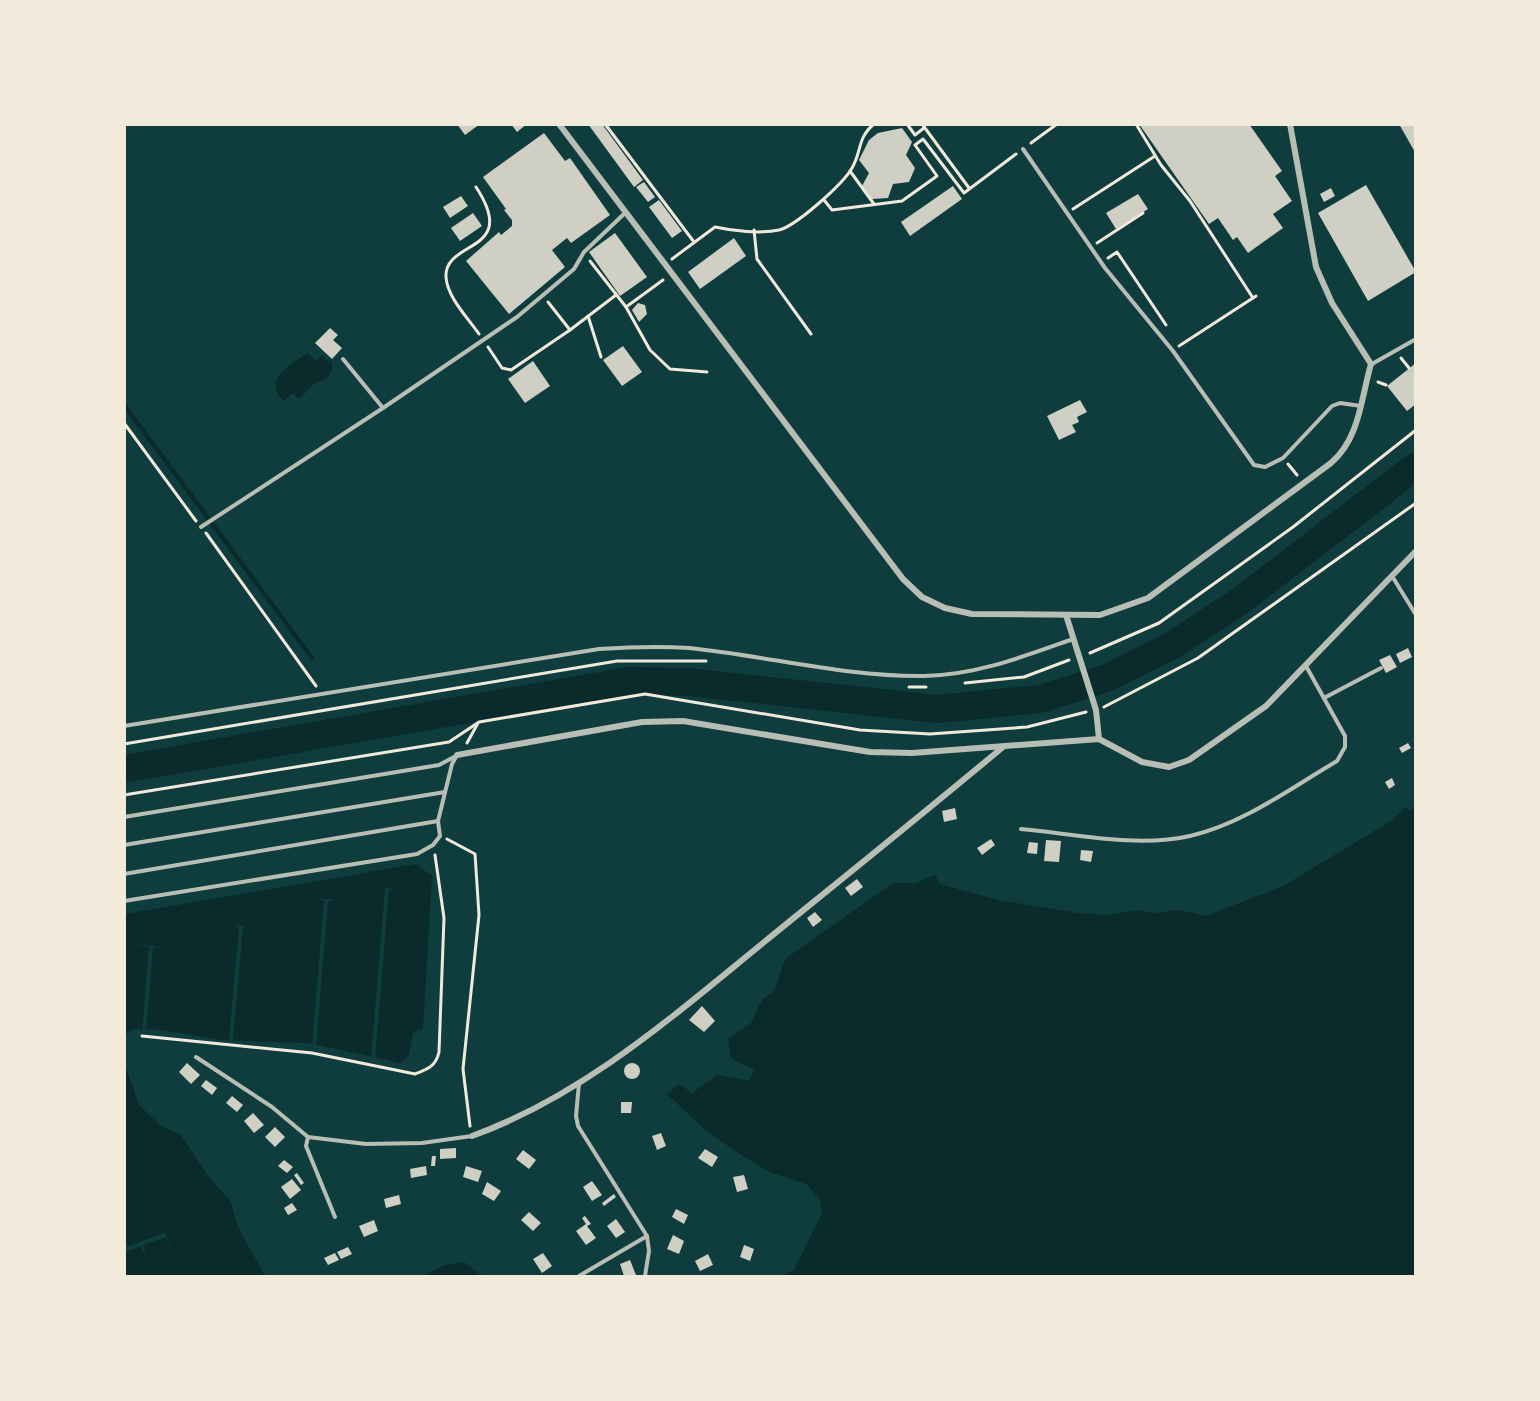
<svg xmlns="http://www.w3.org/2000/svg" width="1540" height="1401" viewBox="0 0 1540 1401" font-family="Figtree,sans-serif">
  <rect width="100%" height="100%" fill="#0f3d3e"/>
  <g fill="#0a2a2b">
    <path d="M308,353L316,361L322,355L328,362L331,360C336,377 325,378 313,385C308,389 305,395 298,399L293,393L284,401C261,381 291,363 308,353Z"/>
    <path d="M1415,806V1276H782L794,1270L822,1213L820,1199L806,1184L769,1172L735,1151L704,1129L667,1094L679,1084L692,1093L717,1075L749,1081L754,1070L731,1058L728,1039L751,1023L762,1000L775,990L785,959L893,883H916L935,875L940,884L998,900L1078,913L1107,915L1139,910L1154,913L1178,910L1206,916L1283,886L1391,821L1406,807L1410,810Z"/>
    <path d="M416,864L432,876L423,1029L413,1033L409,1055L401,1063L308,1043L220,1040L163,1030L134,1029L126,1034L125,1039V914Z"/>
    <path d="M124,1062L139,1105L162,1127L180,1134L211,1180L230,1200L239,1229L265,1276H125Z"/>
    <path d="M464,1262L482,1276H423L442,1266Z"/>
  </g>
  <g fill="#0f3d3e">
    <path d="M376,887L398,889L389,890L375,1060L371,1059L385,889Z"/>
    <path d="M315,898L337,900L328,901L316,1047H312L324,901Z"/>
    <path d="M230,924L252,928L243,927L233,1039H229L239,927Z"/>
    <path d="M133,944L163,947L153,948L146,1032H142L149,947Z"/>
    <path d="M162,1224L173,1252L166,1237L143,1245L147,1262L141,1246L125,1252V1247L165,1233Z"/>
  </g>
  <g fill="none" stroke-linecap="round" stroke-linejoin="round">
    <path stroke="#0a2a2b" stroke-width="4.5" d="M124,405L312,658"/>
    <path stroke="#0a2a2b" stroke-width="28" d="M124,769L629,681L688,682L937,709L1040,699L1107,678L1173,645L1240,601L1416,466"/>
  </g>
  <g fill="#cfcfc3">
    <path d="M457,124H480L465,135Z"/>
    <path d="M511,124H527L517,132Z"/>
    <path d="M588,124H602L643,180L634,187Z"/>
    <path d="M1139,124H1249L1282,171L1275,176L1292,201L1273,214L1283,228L1248,253L1237,237L1233,240L1218,218L1209,224Z"/>
    <path d="M1399,124H1416V154Z"/>
    <path d="M902,128L912,142L906,155L915,168L909,182L893,184L888,198L872,199L862,186L869,173L859,160L869,140L878,133Z"/>
    <path d="M544,133L565,161L570,158L610,215L571,243L567,238L552,250L565,267L509,314L466,261L499,232L501,235L512,226V220L504,210L506,209L483,177Z"/>
    <path d="M644,182L655,197L648,202L636,187Z"/>
    <path d="M1366,185L1416,272L1368,301L1318,213Z"/>
    <path d="M953,186L962,199L910,236L901,222Z"/>
    <path d="M1331,188L1335,196L1324,202L1320,194Z"/>
    <path d="M1138,194L1148,209L1116,229L1106,213Z"/>
    <path d="M461,196L468,206L450,218L443,207Z"/>
    <path d="M659,200L682,231L672,238L649,207Z"/>
    <path d="M473,213L482,226L460,241L451,228Z"/>
    <path d="M615,233L647,277L620,296L589,252Z"/>
    <path d="M734,238L746,256L700,289L688,272Z"/>
    <path d="M638,303L645,305L647,314L639,322L632,310Z"/>
    <path d="M330,328L338,335L333,340L342,348L332,359L315,343Z"/>
    <path d="M623,346L642,372L622,386L603,360Z"/>
    <path d="M533,361L550,386L525,403L508,379Z"/>
    <path d="M1416,363V404L1407,411L1387,386Z"/>
    <path d="M1080,400L1087,412L1077,417L1079,422L1072,425L1076,432L1059,440L1047,416Z"/>
    <path d="M1408,648L1412,657L1400,663L1396,654Z"/>
    <path d="M1390,655L1397,667L1386,673L1379,660Z"/>
    <path d="M1408,743L1411,748L1402,753L1399,748Z"/>
    <path d="M1392,778L1395,785L1389,789L1385,782Z"/>
    <path d="M955,808L957,819L944,822L942,811Z"/>
    <path d="M991,839L995,845L982,855L977,848Z"/>
    <path d="M1046,840L1061,841L1059,862L1044,861Z"/>
    <path d="M1029,842L1038,843L1037,854L1027,853Z"/>
    <path d="M1081,850L1093,851L1091,862L1080,860Z"/>
    <path d="M857,879L863,887L851,896L845,888Z"/>
    <path d="M815,912L822,920L813,927L807,918Z"/>
    <path d="M702,1006L715,1021L704,1032L689,1020Z"/>
    <circle cx="632" cy="1071" r="8"/>
    <path d="M187,1063L200,1075L191,1084L179,1072Z"/>
    <path d="M206,1080L217,1088L212,1095L201,1086Z"/>
    <path d="M232,1096L243,1105L237,1112L226,1103Z"/>
    <path d="M621,1102H632L631,1113H621Z"/>
    <path d="M253,1113L264,1125L254,1133L244,1121Z"/>
    <path d="M275,1127L285,1137L275,1147L265,1137Z"/>
    <path d="M661,1133L666,1146L657,1150L652,1136Z"/>
    <path d="M456,1148V1158L440,1159V1149Z"/>
    <path d="M705,1149L718,1157L712,1167L698,1158Z"/>
    <path d="M523,1150L536,1160L529,1169L516,1159Z"/>
    <path d="M432,1156H436L435,1166H431Z"/>
    <path d="M284,1160L293,1167L287,1173L278,1166Z"/>
    <path d="M426,1166L427,1175L411,1178L410,1169Z"/>
    <path d="M466,1166L482,1171L478,1182L463,1177Z"/>
    <path d="M297,1173L304,1183L301,1185L294,1175Z"/>
    <path d="M744,1175L748,1189L737,1192L733,1177Z"/>
    <path d="M292,1179L301,1190L290,1199L281,1187Z"/>
    <path d="M592,1181L602,1195L592,1201L583,1187Z"/>
    <path d="M487,1182L501,1191L494,1201L482,1194Z"/>
    <path d="M614,1194L616,1197L604,1206L602,1203Z"/>
    <path d="M399,1195L401,1204L386,1208L384,1199Z"/>
    <path d="M292,1203L297,1210L288,1215L284,1208Z"/>
    <path d="M676,1209L688,1215L684,1224L672,1217Z"/>
    <path d="M529,1212L541,1223L533,1231L521,1220Z"/>
    <path d="M585,1216L591,1224L587,1226L596,1238L586,1245L576,1231L586,1224L582,1218Z"/>
    <path d="M616,1219L625,1232L616,1238L607,1226Z"/>
    <path d="M374,1220L378,1231L364,1237L359,1226Z"/>
    <path d="M673,1235L684,1241L679,1254L667,1249Z"/>
    <path d="M744,1245L754,1249L750,1261L740,1257Z"/>
    <path d="M348,1247L352,1254L341,1259L337,1252Z"/>
    <path d="M335,1253L339,1260L328,1265L324,1258Z"/>
    <path d="M543,1253L552,1266L542,1273L533,1259Z"/>
    <path d="M708,1254L713,1265L700,1271L695,1261Z"/>
    <path d="M630,1260L636,1275L624,1276L620,1264Z"/>
  </g>
  <g fill="none" stroke-linecap="round" stroke-linejoin="round">
    <g stroke="#f1e9da" stroke-width="3">
      <path d="M605,124L694,242"/>
      <path d="M907,124L915,135L924,128"/>
      <path d="M922,124L969,188"/>
      <path d="M1136,124L1161,165L1190,201L1253,298"/>
      <path d="M1031,143L1057,124"/>
      <path d="M850,171L874,204"/>
      <path d="M476,187C520,254 444,239 446,277C447,297 468,318 479,334"/>
      <path d="M824,200L832,210L902,201L937,176L915,145L923,139L964,193L1016,154"/>
      <path d="M1073,209L1155,156"/>
      <path d="M754,230L757,259L811,334"/>
      <path d="M1097,243L1143,213"/>
      <path d="M1108,258L1117,252L1166,325"/>
      <path d="M672,259L715,227C733,231 760,234 779,230C796,226 843,184 852,168C862,151 857,138 874,124"/>
      <path d="M590,261L626,307L650,350L670,369L707,372"/>
      <path d="M548,302L570,330L616,295"/>
      <path d="M626,307L663,280"/>
      <path d="M588,316L601,357"/>
      <path d="M1179,346L1256,296"/>
      <path d="M488,347L502,368L511,370L570,330"/>
      <path d="M1401,358L1409,368"/>
      <path d="M1378,382L1386,385"/>
      <path d="M124,423L196,521"/>
      <path d="M1288,464L1297,475"/>
      <path d="M206,533L316,686"/>
      <path d="M1090,653L1159,623L1293,527L1416,430"/>
      <path d="M965,683L1024,677L1069,660"/>
      <path d="M909,687H926"/>
      <path d="M1104,707L1198,658L1416,503"/>
      <path d="M467,743L478,723"/>
      <path d="M124,744L617,661H706"/>
      <path d="M124,795L449,742L479,722L645,694L860,730L930,734L1027,727L1086,712"/>
      <path d="M447,839L475,854L479,915L463,1069L470,1126"/>
      <path d="M142,1036L312,1053L415,1074C428,1069 436,1066 439,1052L444,918L435,855"/>
    </g>
    <g stroke="#b8beb3" stroke-width="4">
      <path d="M1023,149L1105,268L1173,351L1254,465L1265,467L1283,458L1332,406L1340,403L1361,406"/>
      <path d="M343,359L383,408L517,317L574,269L584,252L625,213"/>
      <path d="M1372,364L1416,339"/>
      <path d="M201,527L383,408"/>
      <path d="M1392,576L1416,615"/>
      <path d="M1324,698L1381,668"/>
      <path d="M124,726L599,649C629,647 659,646 689,648C768,656 845,677 924,676C977,675 1025,656 1073,639"/>
      <path d="M124,817L439,765L454,757"/>
      <path d="M1021,829C1075,834 1137,848 1190,836C1243,824 1291,788 1337,761L1345,747V736L1306,666"/>
      <path d="M124,845L445,792"/>
      <path d="M124,874L438,821L452,764L457,755"/>
      <path d="M124,901L417,854L433,845L440,836L438,821"/>
      <path d="M196,1057L272,1107L308,1137L366,1144L422,1143L472,1136"/>
      <path d="M579,1083L576,1116L578,1126L647,1236L649,1251L645,1276"/>
      <path d="M308,1137L306,1146L335,1217"/>
      <path d="M579,1276L647,1236"/>
    </g>
    <g stroke="#b8beb3" stroke-width="6">
      <path d="M559,124L903,579L922,597L945,608L972,614L1100,615L1148,598L1331,463C1360,438 1361,398 1371,364L1332,303L1316,267L1290,124"/>
      <path d="M1066,615L1096,710L1099,739"/>
      <path d="M457,755L642,722L683,721L870,752L912,753L1099,739L1142,762L1169,767L1189,760L1266,706L1416,551"/>
      <path d="M472,1136C583,1096 673,1016 763,943C843,878 924,813 1003,747"/>
    </g>
  </g>
  <rect width="1540" height="1401" fill="none" stroke="#f1e9da" stroke-width="252"/>
</svg>
